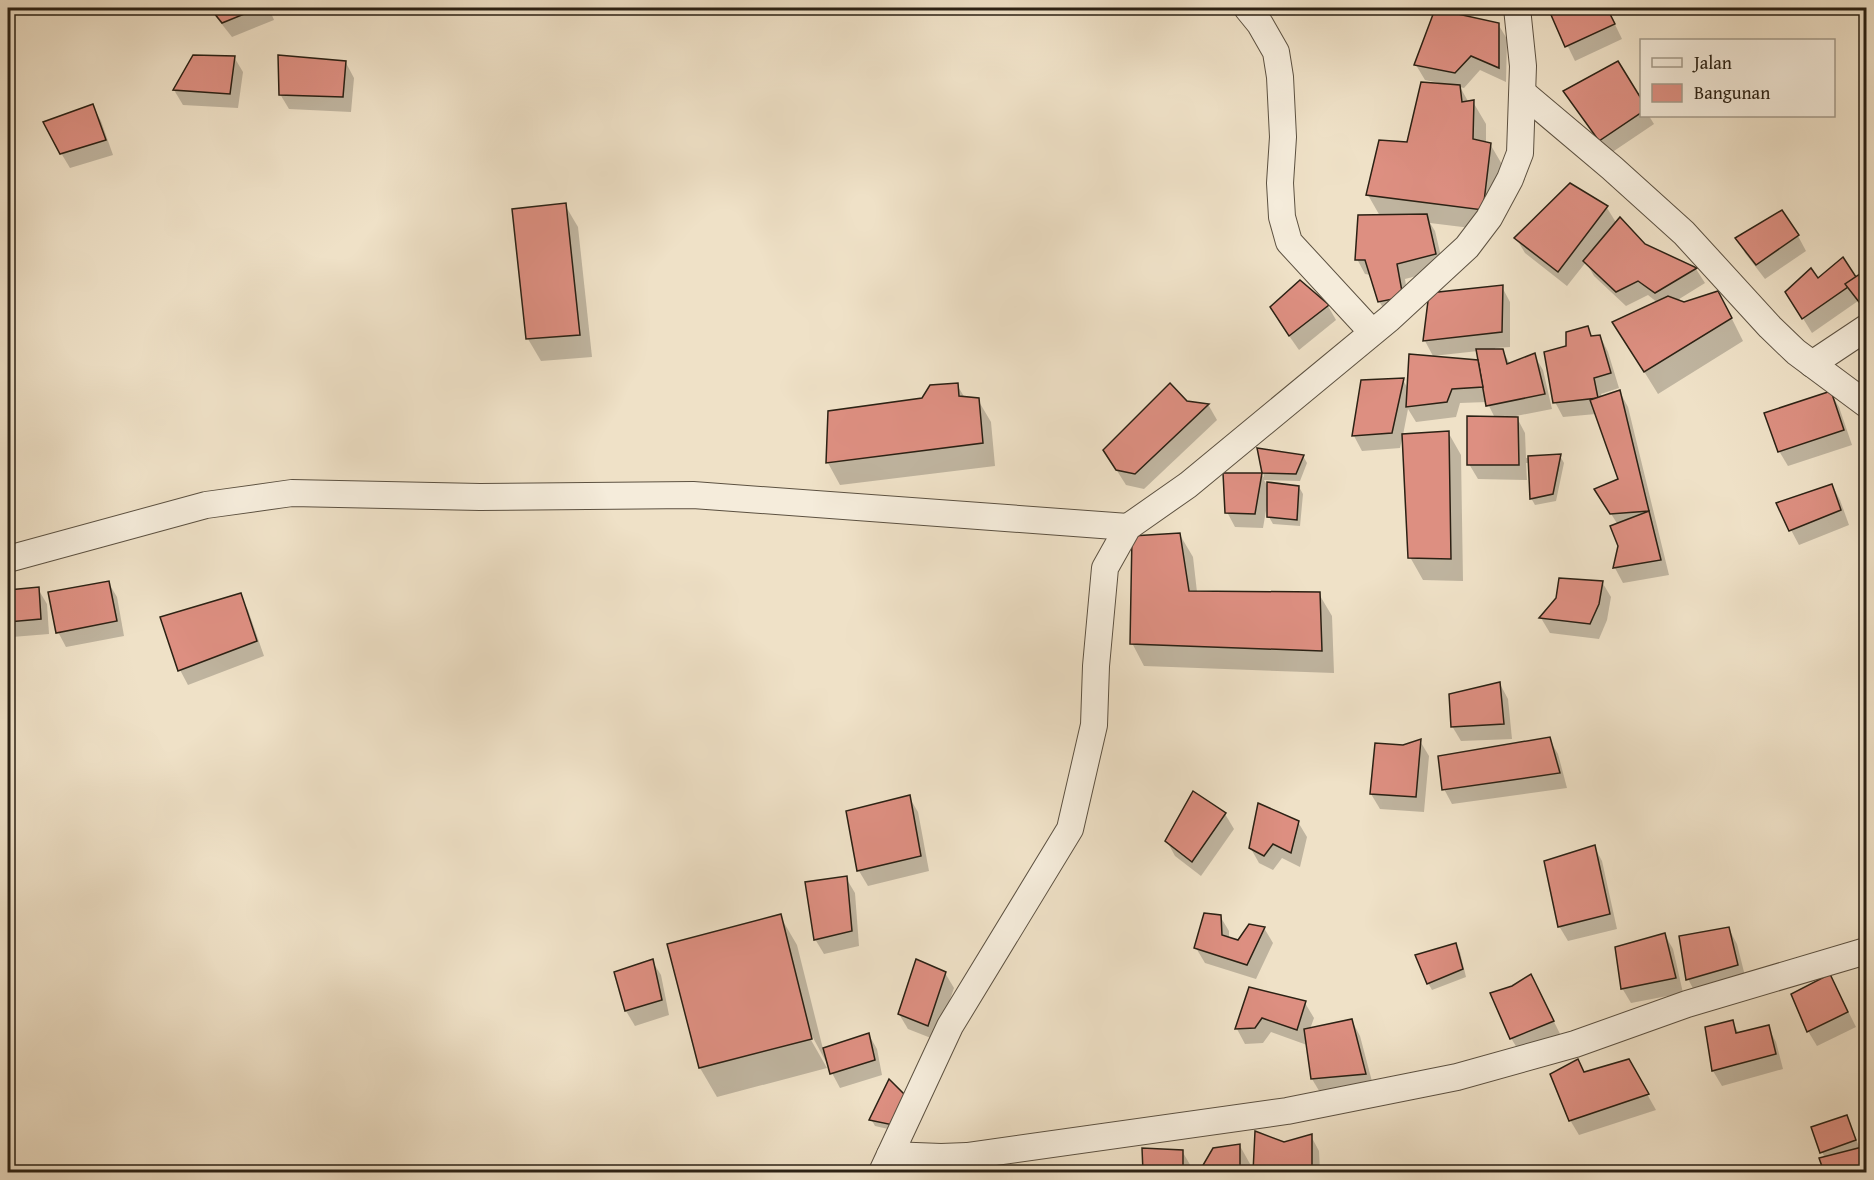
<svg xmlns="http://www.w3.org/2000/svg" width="1874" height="1180" viewBox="0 0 1874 1180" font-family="'Gentium Book Plus',serif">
  <rect width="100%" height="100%" fill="#efe1c7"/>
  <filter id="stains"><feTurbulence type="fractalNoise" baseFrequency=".00333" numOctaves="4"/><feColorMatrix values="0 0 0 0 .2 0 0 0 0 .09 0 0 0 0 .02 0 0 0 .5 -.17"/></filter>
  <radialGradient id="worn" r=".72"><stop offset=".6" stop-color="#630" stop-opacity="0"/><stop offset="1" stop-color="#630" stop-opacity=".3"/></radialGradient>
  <g fill="#0003">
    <path d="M209,8H269L274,20L232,37Z"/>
    <path d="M1549,8H1607L1622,39L1575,61Z"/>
    <path d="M1498,24L1507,39L1506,82L1480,70L1464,88L1460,87L1469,103L1473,102L1486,124V143L1490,144L1503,166L1495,231L1430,223L1435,231L1444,269L1405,279L1410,312L1388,316L1379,301L1371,275L1365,274L1357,259L1380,216L1368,195L1408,144L1439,85V83L1425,80L1416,65Z"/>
    <path d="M234,57L243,72L238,108L183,105L174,90Z"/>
    <path d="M346,63L354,78L351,112L289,109L280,94Z"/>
    <path d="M1565,92L1642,103V116H1649L1654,124L1608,155Z"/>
    <path d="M93,106L101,121L113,155L70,168L61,153Z"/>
    <path d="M1570,185L1607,208L1617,224L1645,245L1696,269L1705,283L1676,301L1730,315L1743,341L1658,394L1627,344L1658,303L1648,295L1626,306L1594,276L1586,262L1567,286L1525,253L1516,238Z"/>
    <path d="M565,205L578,227L592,357L541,361L528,339Z"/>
    <path d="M1798,236L1806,251L1765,279L1745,253L1737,239Z"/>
    <path d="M1866,272V313L1858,301L1812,333L1796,307L1818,280L1856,279Z"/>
    <path d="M1502,287L1510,302V347L1495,348V351H1503L1510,364L1534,355L1543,370L1552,409L1516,416L1525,433L1526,458L1560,456L1564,463L1556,501L1535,505L1531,498L1529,463H1526L1527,480L1478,479L1469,464L1495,418L1487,402L1460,403L1456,417L1416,422L1408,409L1403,435L1448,432L1461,455L1463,581L1423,580L1410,557L1402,439L1400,448L1362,451L1354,436L1362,381L1403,380L1408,389L1480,362L1478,351L1433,356L1425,341L1430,294Z"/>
    <path d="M1328,306L1336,320L1299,350L1280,323Z"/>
    <path d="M1587,328L1593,337L1600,336L1608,352L1619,388L1601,394L1602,398L1620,392L1628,407L1669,575L1623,583L1615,568L1619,546L1618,525L1605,504L1620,480L1596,414L1563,417L1555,402L1568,347Z"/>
    <path d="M957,385L965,398L978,400L991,422L995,466L840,485L828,463L830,412L923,400Z"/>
    <path d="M1830,392L1839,407L1852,445L1788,466L1779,451Z"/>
    <path d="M1187,403L1209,406L1217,420L1144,489L1126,485L1114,466Z"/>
    <path d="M1259,450L1303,456L1307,463L1300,481L1264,480L1268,487H1299L1303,494L1300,526L1273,524L1269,517L1267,505L1263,528L1235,527L1227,512L1261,475L1264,477Z"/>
    <path d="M1832,485L1840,500L1849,525L1799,545L1791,530Z"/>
    <path d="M1180,535L1193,557L1197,592L1319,594L1332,616L1334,673L1144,666L1132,643Z"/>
    <path d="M108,582L117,597L124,636L66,647L58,632Z"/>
    <path d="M1602,582L1611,597L1607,620L1599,639L1550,633L1541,618Z"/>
    <path d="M38,589L47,604L49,634L12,637L8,629V591Z"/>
    <path d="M240,595L248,610L264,656L188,685L180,670Z"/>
    <path d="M1500,684L1508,699L1512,739L1461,741L1452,726Z"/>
    <path d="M1549,739L1558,754L1567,788L1452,804L1444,789Z"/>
    <path d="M1420,741L1429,756L1424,812L1380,809L1371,794Z"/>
    <path d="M909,797L918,812L929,871L868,886L859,871L848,812Z"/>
    <path d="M1225,814L1234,829L1201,876L1175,856L1167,841Z"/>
    <path d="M1298,822L1307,837L1300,867L1282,858L1273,870L1259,863L1250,847Z"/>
    <path d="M1594,846L1602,861L1617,929L1568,941L1559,926Z"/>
    <path d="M846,878L855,893L859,946L824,954L815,939Z"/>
    <path d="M780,916L797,945L823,1049L869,1035L877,1049L882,1075L840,1088L810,1032L807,1033L827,1068L717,1097L700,1068L669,945Z"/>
    <path d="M1220,916L1229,931V939L1239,941L1264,928L1273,943L1256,979L1205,963L1196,948Z"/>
    <path d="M1729,929L1737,944L1746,980L1696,994L1688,979Z"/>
    <path d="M1665,935L1673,949L1683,993L1631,1003L1622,988Z"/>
    <path d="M1456,945L1460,952L1466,977L1432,990L1428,983Z"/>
    <path d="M652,961L661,975L669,1015L635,1026L626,1011L616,973Z"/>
    <path d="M945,973L954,988L936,1040L908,1029L899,1014Z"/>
    <path d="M1250,989L1305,1003L1314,1018L1310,1029L1352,1021L1360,1036L1374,1089L1321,1094L1312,1079L1307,1045L1271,1032L1263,1043L1245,1044L1237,1029Z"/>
    <path d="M1539,991L1561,1036L1520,1053L1511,1038Z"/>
    <path d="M1838,991L1856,1027L1817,1046L1808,1031Z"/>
    <path d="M1732,1021L1739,1034L1768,1027L1776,1042L1783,1069L1722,1086L1713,1071L1706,1028Z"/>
    <path d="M1628,1060L1656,1110L1579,1135L1570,1120Z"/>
    <path d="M889,1081L897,1131L875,1126L871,1119Z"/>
    <path d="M1847,1117L1860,1149L1866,1147V1172H1825L1821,1159L1825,1158L1822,1152Z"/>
    <path d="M1311,1136L1319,1151L1320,1172H1144V1150L1182,1151L1192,1168H1203L1240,1146L1254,1171L1284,1143Z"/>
  </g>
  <g fill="#dd8f81" stroke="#2b2114" stroke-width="1.5">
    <path d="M210,8H259L222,23Z"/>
    <path d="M1548,8H1607L1615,24L1565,47Z"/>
    <path d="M1435,9L1499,23V68L1471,56L1455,73L1414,65Z"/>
    <path d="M193,55L235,56L230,94L173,90Z"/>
    <path d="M278,55L346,61L343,97L279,95Z"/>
    <path d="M1618,61L1642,100V112L1599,141L1563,91Z"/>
    <path d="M1421,82L1460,85L1462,102L1474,100L1473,139L1491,143L1483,210L1366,195L1379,140L1407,142Z"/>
    <path d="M93,104L106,140L60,154L43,122Z"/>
    <path d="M1570,183L1608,206L1558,272L1514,238Z"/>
    <path d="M566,203L580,335L526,339L512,209Z"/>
    <path d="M1782,210L1799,235L1756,265L1735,238Z"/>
    <path d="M1427,214L1436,254L1397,264L1403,297L1378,302L1365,260H1355L1358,215Z"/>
    <path d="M1620,217L1645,244L1697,268L1655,293L1638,281L1616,292L1583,261Z"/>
    <path d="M1843,257L1858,280L1802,319L1785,292L1811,268L1818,278Z"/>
    <path d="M1866,270V311L1845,284Z"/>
    <path d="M1300,280L1329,305L1289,336L1270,307Z"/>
    <path d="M1503,285L1502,332L1423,341L1429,293Z"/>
    <path d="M1718,291L1732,318L1644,372L1612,322L1668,296L1684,302Z"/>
    <path d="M1588,326L1591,336L1600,335L1611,373L1594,378L1598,398L1553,403L1544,352L1566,346V332Z"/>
    <path d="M1476,349H1503L1507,364L1535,353L1545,394L1486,406Z"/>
    <path d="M1409,354L1478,360L1483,387L1452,389L1447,402L1406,407Z"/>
    <path d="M1404,378L1392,433L1352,436L1361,380Z"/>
    <path d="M958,383L959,396L979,398L983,443L826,463L828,411L922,398L930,385Z"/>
    <path d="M1170,383L1187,401L1209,404L1135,474L1116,470L1103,450Z"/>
    <path d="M1620,390L1649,511L1610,514L1594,489L1618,479L1590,400Z"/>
    <path d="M1831,391L1844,430L1778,452L1764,413Z"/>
    <path d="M1467,416L1518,417L1519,465H1467Z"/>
    <path d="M1449,431L1451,559L1408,558L1402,434Z"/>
    <path d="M1257,448L1304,455L1296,474L1262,473Z"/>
    <path d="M1561,454L1553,494L1530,499L1528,456Z"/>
    <path d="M1223,473H1262L1255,514L1225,513Z"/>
    <path d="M1267,482L1299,486L1297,520L1267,517Z"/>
    <path d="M1832,484L1841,510L1789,531L1776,503Z"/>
    <path d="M1649,511L1661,560L1613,568L1618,546L1610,526Z"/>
    <path d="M1180,533L1189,591L1320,592L1322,651L1130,644L1132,536Z"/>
    <path d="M1559,578L1603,581L1599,604L1590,624L1539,618L1556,598Z"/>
    <path d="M109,581L117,621L56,633L48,592Z"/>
    <path d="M39,587L41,619L8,622V590Z"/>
    <path d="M241,593L257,641L178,671L160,617Z"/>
    <path d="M1500,682L1504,724L1451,727L1449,694Z"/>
    <path d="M1550,737L1560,773L1442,790L1438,756Z"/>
    <path d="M1421,739L1416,797L1370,794L1375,743L1403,745Z"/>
    <path d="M1193,791L1226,813L1192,862L1165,841Z"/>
    <path d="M910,795L921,856L857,871L846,811Z"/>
    <path d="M1258,803L1299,821L1291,853L1273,844L1264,856L1249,848Z"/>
    <path d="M1595,845L1610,914L1558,927L1544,861Z"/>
    <path d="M847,876L852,931L814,940L805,882Z"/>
    <path d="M1204,913L1221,915L1222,935L1238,940L1249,924L1265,927L1247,965L1194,948Z"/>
    <path d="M781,914L812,1039L699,1068L667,944Z"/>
    <path d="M1729,927L1738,965L1686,980L1679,936Z"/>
    <path d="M1665,933L1676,978L1621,989L1615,947Z"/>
    <path d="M1456,943L1463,969L1427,984L1415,955Z"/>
    <path d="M653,959L662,1000L625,1011L614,972Z"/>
    <path d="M916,959L946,972L928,1026L898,1014Z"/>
    <path d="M1531,974L1554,1021L1510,1039L1490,993L1512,986Z"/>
    <path d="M1830,974L1848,1012L1807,1032L1791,994Z"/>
    <path d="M1249,987L1306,1001L1297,1030L1262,1018L1255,1028L1235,1029Z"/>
    <path d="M1352,1019L1366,1074L1311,1079L1304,1029Z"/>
    <path d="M1733,1020L1736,1033L1769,1025L1776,1054L1712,1071L1705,1027Z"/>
    <path d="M869,1033L875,1060L830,1074L823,1048Z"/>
    <path d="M1578,1059L1584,1072L1629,1059L1649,1094L1569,1121L1550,1074Z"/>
    <path d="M889,1079L905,1095L893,1125L869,1120Z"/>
    <path d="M1847,1115L1856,1140L1820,1153L1811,1127Z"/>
    <path d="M1255,1131L1284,1142L1312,1134V1172H1253Z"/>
    <path d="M1240,1144V1172H1143L1142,1148L1183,1150V1167H1202L1213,1148Z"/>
    <path d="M1866,1146V1172H1824L1819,1158Z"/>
  </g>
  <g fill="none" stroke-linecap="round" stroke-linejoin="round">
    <g stroke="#5c5141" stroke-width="28">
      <g id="street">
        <path d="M1247,8L1260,24L1276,52L1280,77L1283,137L1280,183L1282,217L1289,242L1372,332"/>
        <path d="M1523,93L1612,168L1684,233L1770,327L1796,352L1866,404"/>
        <path d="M1812,364L1866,328"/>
        <path d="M8,559L206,505L292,493L480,497L693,495L1128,527"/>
        <path d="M890,1155L941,1157L967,1156L1287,1111L1457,1077L1575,1044L1687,1004L1866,951"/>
        <path d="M882,1172L950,1026L1070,829L1094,725L1096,666L1105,568L1128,527L1188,485L1389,319L1467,247L1489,218L1510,179L1520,153L1523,66L1517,8"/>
      </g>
    </g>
    <use href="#street" stroke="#f5ecdb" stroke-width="26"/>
  </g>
  <rect width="1874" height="1180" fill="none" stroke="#efe1c7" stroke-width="30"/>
  <rect x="9" y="9" width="1856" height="1162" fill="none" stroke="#2b2114" stroke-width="3"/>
  <rect x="15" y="15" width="1844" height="1150" fill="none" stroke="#2b2114" stroke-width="1.5"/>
  <rect x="1640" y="39" width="195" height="78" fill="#f5ecdb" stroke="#a49b8b" stroke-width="1.5"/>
  <rect x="1652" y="58" width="30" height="9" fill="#f5ecdb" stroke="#a49b8b" stroke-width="1.5"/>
  <text x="1694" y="69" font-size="18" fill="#2b2114">Jalan</text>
  <rect x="1652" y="84" width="30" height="18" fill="#dd8f81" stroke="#a49b8b" stroke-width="1.5"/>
  <text x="1694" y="99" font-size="18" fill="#2b2114">Bangunan</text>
  <rect width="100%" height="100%" filter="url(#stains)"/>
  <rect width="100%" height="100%" fill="url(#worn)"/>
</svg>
